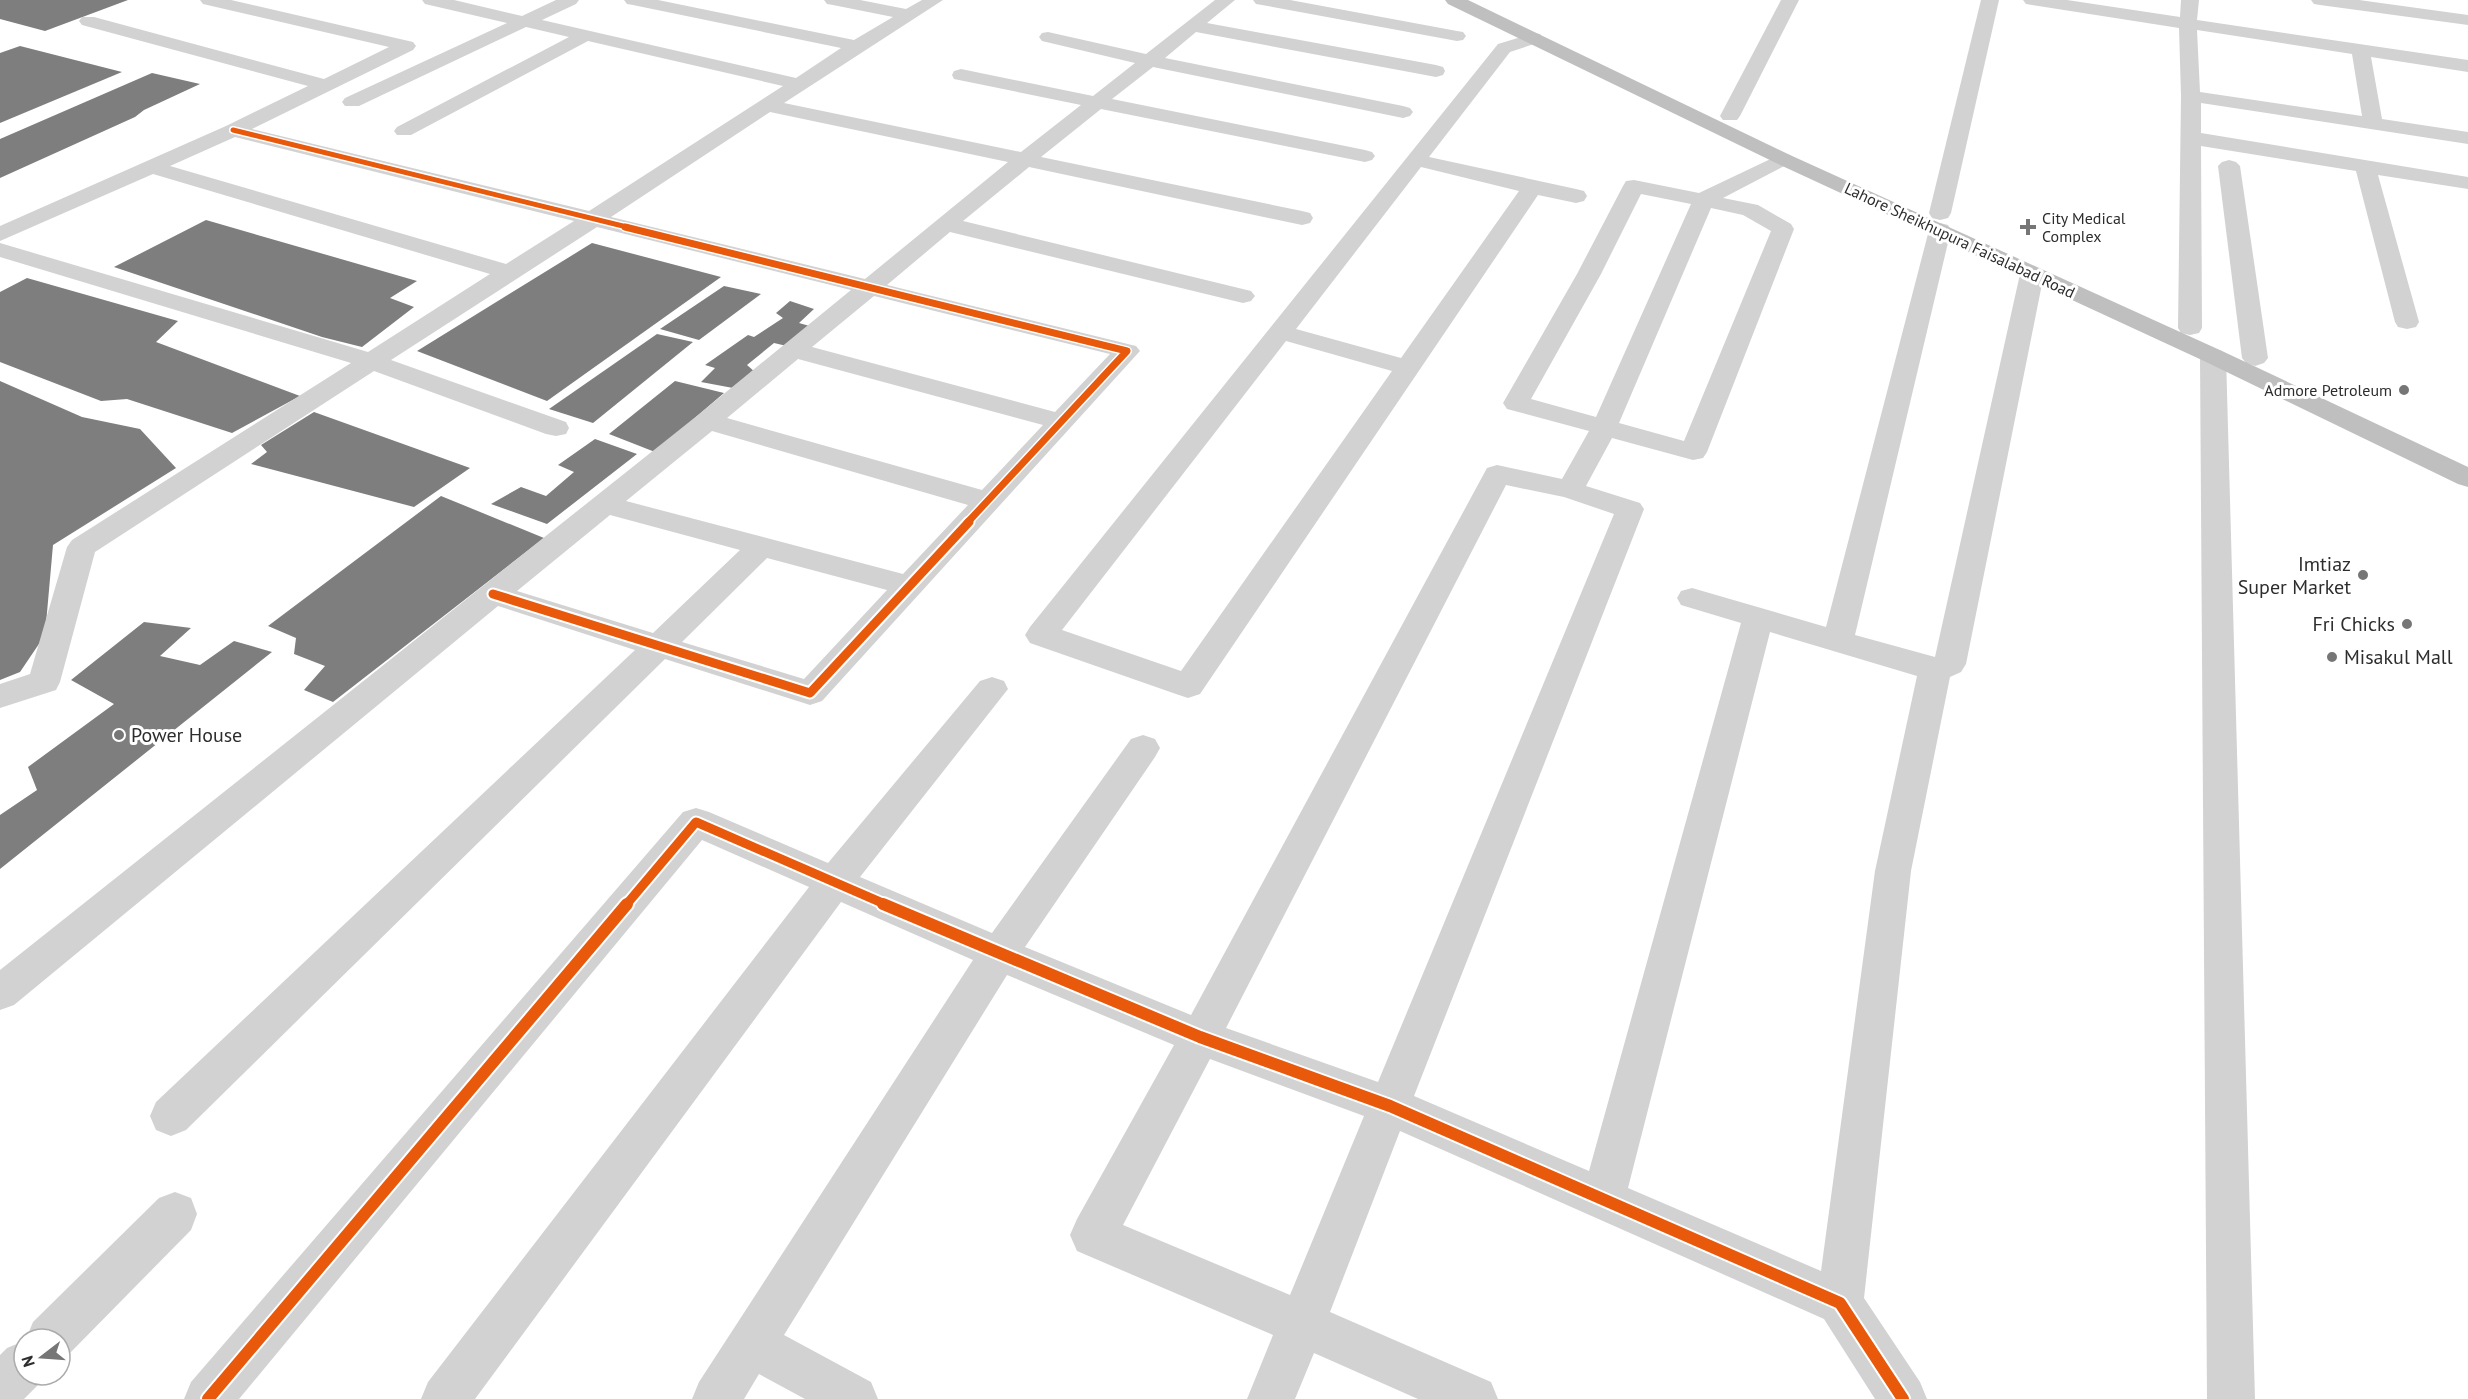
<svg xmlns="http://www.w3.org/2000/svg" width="2468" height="1399" viewBox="0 0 2468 1399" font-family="'PT Sans',sans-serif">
  <rect width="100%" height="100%" fill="#fff"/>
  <g fill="#7e7e7e">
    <path d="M0,0H128L45,31L0,19Z"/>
    <path d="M20,46L122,72L0,123V53Z"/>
    <path d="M152,73L200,84L144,110L135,117L0,178V139Z"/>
    <path d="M206,220L417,281L390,298L414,307L362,347L322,337L114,267Z"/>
    <path d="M592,243L721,277L547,401L417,351Z"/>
    <path d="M27,278L178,321L156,342L300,396L232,433L127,399L101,401L0,362V292Z"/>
    <path d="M724,286L761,294L699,340L660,329Z"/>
    <path d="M790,301L814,309L799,323L813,327L791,347L774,343L747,365L755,372L733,388L701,382L715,368L705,365L748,335L754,337L783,318L776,313Z"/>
    <path d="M657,334L693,342L593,423L549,409Z"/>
    <path d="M0,381L82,417L140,429L176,468L53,545L45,635L20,672L0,680Z"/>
    <path d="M675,381L724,393L655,452L609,434Z"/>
    <path d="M314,412L470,468L414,507L251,464L267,452L261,445Z"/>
    <path d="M595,439L637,454L547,524L491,504L521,487L546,496L574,472L558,465Z"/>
    <path d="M441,496L544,538L333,702L304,690L325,666L294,654L296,638L268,626Z"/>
    <path d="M144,622L191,628L160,656L200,665L234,641L272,652L0,869V815L37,790L28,767L114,704L71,680Z"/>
  </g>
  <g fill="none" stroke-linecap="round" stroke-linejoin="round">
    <g fill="#d2d2d2" fill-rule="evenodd">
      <path d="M200,0H231L413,42L416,46L413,50L252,129L589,211L783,86L588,41L411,135H397L394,131L397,127L569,37L526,27L359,106H345L342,102L345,98L507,23L425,4L422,0H454L522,16L556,0H579L576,4L542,20L796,78L841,48L633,5L627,4L624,0H658L854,40L893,17L833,5L827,4L824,0H860L906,9L922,0H943L784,103L1021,152L1081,105L954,79L952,75L954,71L961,69L1093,96L1135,63L1042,41L1039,37L1042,33L1048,32L1146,54L1215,0H1235L1207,23L1436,65L1443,67L1445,71L1443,75L1436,77L1196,32L1165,58L1403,106L1410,108L1413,112L1410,116L1403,118L1153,67L1112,99L1365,150L1372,152L1375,156L1372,160L1365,162L1101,109L1041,157L1302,211L1310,213L1313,218L1310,223L1302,225L1029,167L963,221L1251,291L1255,296L1251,301L1243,303L950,232L887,285L1136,346L1140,351L822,701L810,705L665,659L186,1130L171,1136L156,1130L150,1116L156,1102L635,650L498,606L14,1005L0,1010V970L698,415L851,290L597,227L391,360L566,422L569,428L566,434L556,436L546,434L374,371L95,552L60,682L56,690L0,708V684L30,674L67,547L72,540L351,363L0,257V243L368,352L490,274L153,174L0,241V226L226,126L308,86L82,25L79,21L82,17H94L324,79L389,47L203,4ZM770,112L1008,162L865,279L611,217ZM235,137L574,221L506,264L170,166ZM874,296L1110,354L1055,412L812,347ZM798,359L1043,425L982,490L727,418ZM712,431L968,505L903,574L626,501ZM610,515L740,550L653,633L517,591ZM767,558L887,590L804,679L682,642Z"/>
      <path d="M1253,0H1290L1457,31L1463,32L1466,36L1463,40L1457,41L1262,5L1256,4Z"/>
      <path d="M1781,0H1799L1740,116L1737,120H1723L1720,116Z"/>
      <path d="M1981,0H1999L1951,213L1948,218L1940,220L1932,218L1929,213Z"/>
      <path d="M2023,0H2067L2180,17L2181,0H2199L2197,20L2468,60V72L2371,57L2382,119L2468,132V144L2201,103V133L2468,177V189L2378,175L2419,322L2416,327L2407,329L2398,327L2395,322L2356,171L2201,146L2202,328L2199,333L2190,335L2181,333L2178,328L2181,96L2179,28L2032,5L2026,4ZM2197,30L2352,54L2362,116L2200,92Z"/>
      <path d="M2311,0H2359L2468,15V25L2320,5L2314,4Z"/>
      <path d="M1534,33L1540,34L1543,38L1540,42L1510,52L1429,157L1576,189L1584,191L1587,196L1584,201L1576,203L1538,195L1200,694L1188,698L1176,694L1030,643L1025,635L1030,627L1498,44ZM1421,167L1519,191L1401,358L1296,329ZM1286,341L1392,371L1181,671L1062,630Z"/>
      <path d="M1783,153L1790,155L1793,159L1790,163L1723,198L1758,205L1791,224L1794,229L1707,452L1703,458L1693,460L1612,438L1586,486L1640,503L1644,509L1414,1096L1589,1171L1741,623L1681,605L1677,598L1681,591L1692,588L1826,627L1929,230L1932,225L1940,223L1948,225L1951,230L1855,635L1935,657L2020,274L2024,269L2032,267L2040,269L2044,274L1966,664L1961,672L1950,677L1911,871L1864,1298L1920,1382L1927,1399H1875L1824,1319L1400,1131L1330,1312L1491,1382L1498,1399H1418L1314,1353L1295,1399H1247L1273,1335L1077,1251L1070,1235L1077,1219L1174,1045L1007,975L784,1335L871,1382L878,1399H805L759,1374L744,1399H692L699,1382L973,960L841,902L475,1399H421L428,1382L809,887L702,840L239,1399H184L191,1382L683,812L696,808L709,812L828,863L980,681L992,677L1004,681L1008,689L860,877L992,933L1131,739L1143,735L1155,739L1160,748L1155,757L1025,947L1191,1015L1487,468L1497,465L1562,479L1589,431L1507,409L1503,403L1577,274L1623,186L1626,181L1634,180L1699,193ZM1641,194L1691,204L1596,417L1531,399L1601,274ZM1711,208L1743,215L1771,231L1684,441L1619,423ZM1506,485L1564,497L1614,514L1378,1082L1226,1028ZM1770,632L1917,676L1875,871L1821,1271L1628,1188ZM1210,1059L1364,1116L1290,1295L1123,1225Z"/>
      <path d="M2229,160L2236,162L2240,166L2268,358L2264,363L2255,366L2246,363L2242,358L2218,166L2222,162Z"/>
      <path d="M2213,348L2222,351L2226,356L2255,1399H2207L2200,356L2204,351Z"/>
      <path d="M175,1192L191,1198L197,1214L191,1230L67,1356L60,1359V1339H26L33,1322L159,1198Z"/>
      <path d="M24,1341V1375H44L41,1382L24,1399H0V1355L7,1348Z"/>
    </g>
    <path fill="#bfbfbf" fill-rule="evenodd" d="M1445,0H1468L1790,155L2222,351L2468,467V487L2458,484L2204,361L1776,163L1448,4Z"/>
    <g stroke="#fff" stroke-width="8">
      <path id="cycleway-far3" d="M233,130L631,228"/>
    </g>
    <g stroke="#fff" stroke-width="10">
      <path id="cycleway-far2" d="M625,227L1127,351L967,523"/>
    </g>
    <g stroke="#fff" stroke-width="13">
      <g id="cycleway-far1">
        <path d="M493,594L810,693L969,522"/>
        <path d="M626,905L696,822L887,905"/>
      </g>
    </g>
    <g stroke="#fff" stroke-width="16">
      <g id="cycleway">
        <path d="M883,904L1200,1037L1390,1106L1840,1303L1903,1399"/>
        <path d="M208,1399L627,904"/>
      </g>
    </g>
    <use href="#cycleway-far3" stroke="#e8590c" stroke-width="5"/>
    <use href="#cycleway-far2" stroke="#e8590c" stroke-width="7"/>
    <use href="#cycleway-far1" stroke="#e8590c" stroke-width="9"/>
    <use href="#cycleway" stroke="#e8590c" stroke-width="12"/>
  </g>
  <g fill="#767676" stroke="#fff" stroke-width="2">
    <path d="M2025 218h6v6h6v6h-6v6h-6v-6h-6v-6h6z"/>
    <circle cx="2404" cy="390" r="6"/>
    <circle cx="2363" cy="575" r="6"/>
    <circle cx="2407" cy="624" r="6"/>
    <circle cx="2332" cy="657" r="6"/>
    <circle cx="119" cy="735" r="6"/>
  </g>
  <g text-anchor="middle" stroke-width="6" stroke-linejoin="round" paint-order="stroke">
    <g font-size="16" fill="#2d2d2d" stroke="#fff" text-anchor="start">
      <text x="2042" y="224">City Medical<tspan x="2042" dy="18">Complex</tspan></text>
      <text x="2392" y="396" text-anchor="end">Admore Petroleum</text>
    </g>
    <g font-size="16" fill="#2d2d2d" stroke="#fff">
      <text transform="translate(1960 240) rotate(25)" y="6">Lahore Sheikhupura Faisalabad Road</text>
    </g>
    <g font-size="20" fill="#2d2d2d" stroke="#fff" text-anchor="end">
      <text x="2351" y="571">Imtiaz<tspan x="2351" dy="23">Super Market</tspan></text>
      <text x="2395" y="631">Fri Chicks</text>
      <text x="2344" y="664" text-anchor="start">Misakul Mall</text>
      <text x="131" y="742" text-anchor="start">Power House</text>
    </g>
  </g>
  <g transform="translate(42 1357) rotate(253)"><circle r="28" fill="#ffffff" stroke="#ababab" stroke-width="1.5"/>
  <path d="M0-4.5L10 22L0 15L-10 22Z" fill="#767676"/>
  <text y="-9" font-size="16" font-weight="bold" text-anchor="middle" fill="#2d2d2d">N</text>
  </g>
</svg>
